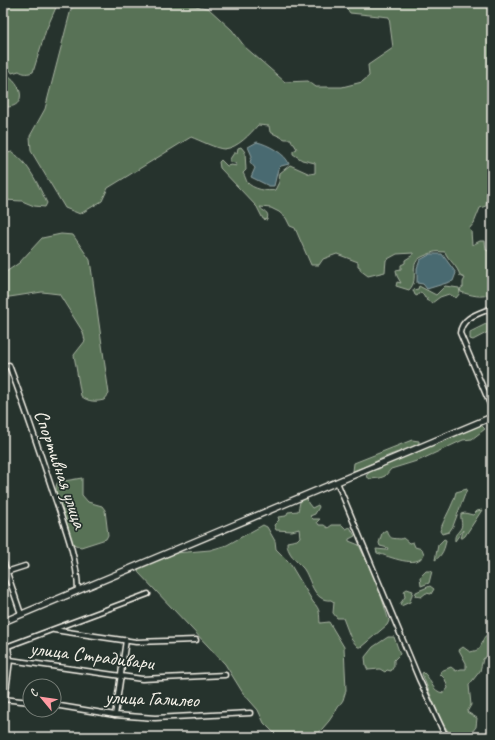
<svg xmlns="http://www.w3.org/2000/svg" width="495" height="740" viewBox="0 0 495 740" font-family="Caveat,sans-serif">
  <rect width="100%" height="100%" fill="#26332d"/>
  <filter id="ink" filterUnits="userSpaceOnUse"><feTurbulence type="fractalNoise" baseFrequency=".025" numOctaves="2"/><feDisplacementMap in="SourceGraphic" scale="8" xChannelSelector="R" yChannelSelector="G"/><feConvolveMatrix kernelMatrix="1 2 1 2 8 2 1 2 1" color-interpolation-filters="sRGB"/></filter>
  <g filter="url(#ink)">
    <g fill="#597257" stroke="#a6b2a0">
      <path d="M9,3H58L46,30L33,72C27,74 24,74 19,71L12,73L3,59V10Z"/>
      <path d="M78,3H112L136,7L170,3L208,8L232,30L245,47L285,82L308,81L316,87H342L362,82L369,76L368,65L393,48L389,17L350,13L343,3H492V158L489,167L492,170V177L488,178L487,181L491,187L490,192L487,193L486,206L480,208L474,223L469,229L471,231L472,245L480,241H485L486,250L492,252L491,293C484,299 470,295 461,292L460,289L463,287V282L465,278L460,276C458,266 448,260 445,252C433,251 434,252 424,256C406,263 421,278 409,290L396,286L397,282L401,283L397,276L396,270L401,269V265L405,263V260L413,255V253L397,254L386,260L385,272L368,276L360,270V267L358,266V262L337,254L323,259L319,265H311L295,228L290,226L286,218L279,212L271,208L260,207C263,213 270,210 267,220L263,219L257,207L220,168L219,162L221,160L227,166L231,165L237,166L235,163L230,162V159L234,153H237L238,148L241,147L245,152L246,170L243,173C245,176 246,180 247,182C252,189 268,192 275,190L279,182L280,173L290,165L310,174L315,173V163L302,160L293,154V151L297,149L294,144L292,143L291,139H285L270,132L269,126L258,125C250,134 238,148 224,149C217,149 199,140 191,137L108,188L102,201L80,214L65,208L31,151L30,136L45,109L71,9Z"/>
      <path d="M3,73C21,79 31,109 3,107Z"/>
      <path d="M12,152C29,163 38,185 47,203L45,207L34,206L22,201L3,200V165L7,153Z"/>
      <path d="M61,234L73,235L90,260L109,394L104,400C96,402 88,402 81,396L74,355L85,341L83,332L59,294L42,292L3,298V274L19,263L42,238Z"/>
      <path d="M419,286L436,295L445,286L459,288L460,293L456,298L449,294L440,297L432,303L426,300L428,298H425L422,293L420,292L417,296L415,295L413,290L418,289Z"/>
      <path d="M492,321V330L473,340L470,339V332Z"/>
      <path d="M481,425L485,429L472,439L463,440L420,460L391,469L385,476L380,478L370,479L366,476L371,470L379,469L385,465Z"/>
      <path d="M412,440L419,441V443C410,450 400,451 390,455C377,460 366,467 353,471L354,463Z"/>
      <path d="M82,478V495L88,502L102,506L105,510L108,535L106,539L81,547L73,544C69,533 50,491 58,482Z"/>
      <path d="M467,489L453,526L449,532L442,534L440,531C444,518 453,506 456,492Z"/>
      <path d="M304,498H307L308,503L312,508L318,505L319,507L315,514L310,516L313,519H320L317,522L319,525H324L328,528L332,525H342L346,529L350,527L355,536L349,539V541L359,545L378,586L389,621L387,625L361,647H358L351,639L343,618H337L333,613L334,602L331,600C313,602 311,578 303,568C297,562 286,552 287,542L297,540L300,537L299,529L292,531L276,530L274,525L279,520L278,517L286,516L288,512L298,511L300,502Z"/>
      <path d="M482,510L465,536L461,539L463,530L455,541C454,534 458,533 461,528C463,523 460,519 461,514L465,513L473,515L477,511Z"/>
      <path d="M263,525L267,527L275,541L276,549L289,562L313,602C321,610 319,614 320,623L329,622L344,647L346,690L343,700L329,721L316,736L313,737H278L264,723L258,710L243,693L225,664L138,572L139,568L176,553L210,550L227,545Z"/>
      <path d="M386,530C392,539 388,538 401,539L403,538L409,543L413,542L415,547L422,549L424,554C418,570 389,556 377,553L376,549L387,550L388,548L380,546L379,543L382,533Z"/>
      <path d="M444,539L446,540C445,548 442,556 435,560L438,545Z"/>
      <path d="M426,571H432L429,583L421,586L420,577Z"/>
      <path d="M430,586L434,589L431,594L426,593L421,597L415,596L416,592Z"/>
      <path d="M407,589L413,591L410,602L401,606L400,604L405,597L404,591Z"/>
      <path d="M492,630V652L483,659L480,671L469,685L471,705L467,712L477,718L476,727L468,737H452L441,721L422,674L423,672C432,679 431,692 444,693L448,688L445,679L440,674L441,671L451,667L456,671L461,669H466V663L459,650L463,647L470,652C480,650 480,649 483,640C484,636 489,633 492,630Z"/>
      <path d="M388,637H394L400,654L394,660V666L391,671L387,670L385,672L380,669L368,670L366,666L365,657L373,647Z"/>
    </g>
    <g fill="#4a6a71" stroke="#8ea0a1">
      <path d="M257,142C267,144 286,154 289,164L281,166L278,169L274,186H269L251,177L255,168L250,162L252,156L248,147Z"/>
      <path d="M431,254H442L456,273L453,281L427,289L423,284L417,283V268L420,260Z"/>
    </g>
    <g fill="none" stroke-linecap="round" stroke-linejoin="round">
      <g stroke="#f4f1e8" stroke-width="7">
        <g id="street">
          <path d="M492,308C478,314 462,317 460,333L492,409"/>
          <path d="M3,367L9,365C25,407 39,450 53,492C64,525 77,556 78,590"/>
          <path d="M337,482L419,679L446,737"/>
          <path d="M3,561L21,614"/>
          <path d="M3,573L25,566"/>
          <path d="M54,630L136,642L196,640"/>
          <path d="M3,648L148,594"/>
          <path d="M3,659L142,679L225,675"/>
          <path d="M3,699L30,702"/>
          <path d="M5,699L10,660L8,647"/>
          <path d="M54,705L115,715L155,718L250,713"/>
          <path d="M115,715L126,640"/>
        </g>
      </g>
      <g stroke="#f4f1e8" stroke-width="8">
        <path id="secondary" d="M3,622L492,417"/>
      </g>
      <use href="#street" stroke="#26332d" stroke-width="4"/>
      <use href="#secondary" stroke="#26332d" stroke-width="5.5"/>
    </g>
  </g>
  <g text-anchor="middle" stroke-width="3.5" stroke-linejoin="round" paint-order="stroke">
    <g font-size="20" fill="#f4f1e8" stroke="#26332d">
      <text transform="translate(61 469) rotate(71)" y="7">Спортивная улица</text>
      <text transform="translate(92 655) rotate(7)" y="7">улица Страдивари</text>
      <text transform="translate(152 698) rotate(2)" y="7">улица Галилео</text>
    </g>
  </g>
  <rect width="495" height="740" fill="none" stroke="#26332d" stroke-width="16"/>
  <rect x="8" y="8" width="479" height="724" fill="none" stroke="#f4f1e8" stroke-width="1.5" filter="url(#ink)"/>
  <g transform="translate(42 698) rotate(299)"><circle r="19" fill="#26332d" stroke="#787f78"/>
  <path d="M0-3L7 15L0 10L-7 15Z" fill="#ff9aa2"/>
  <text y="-6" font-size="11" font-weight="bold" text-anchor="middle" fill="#f4f1e8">С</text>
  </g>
</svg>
